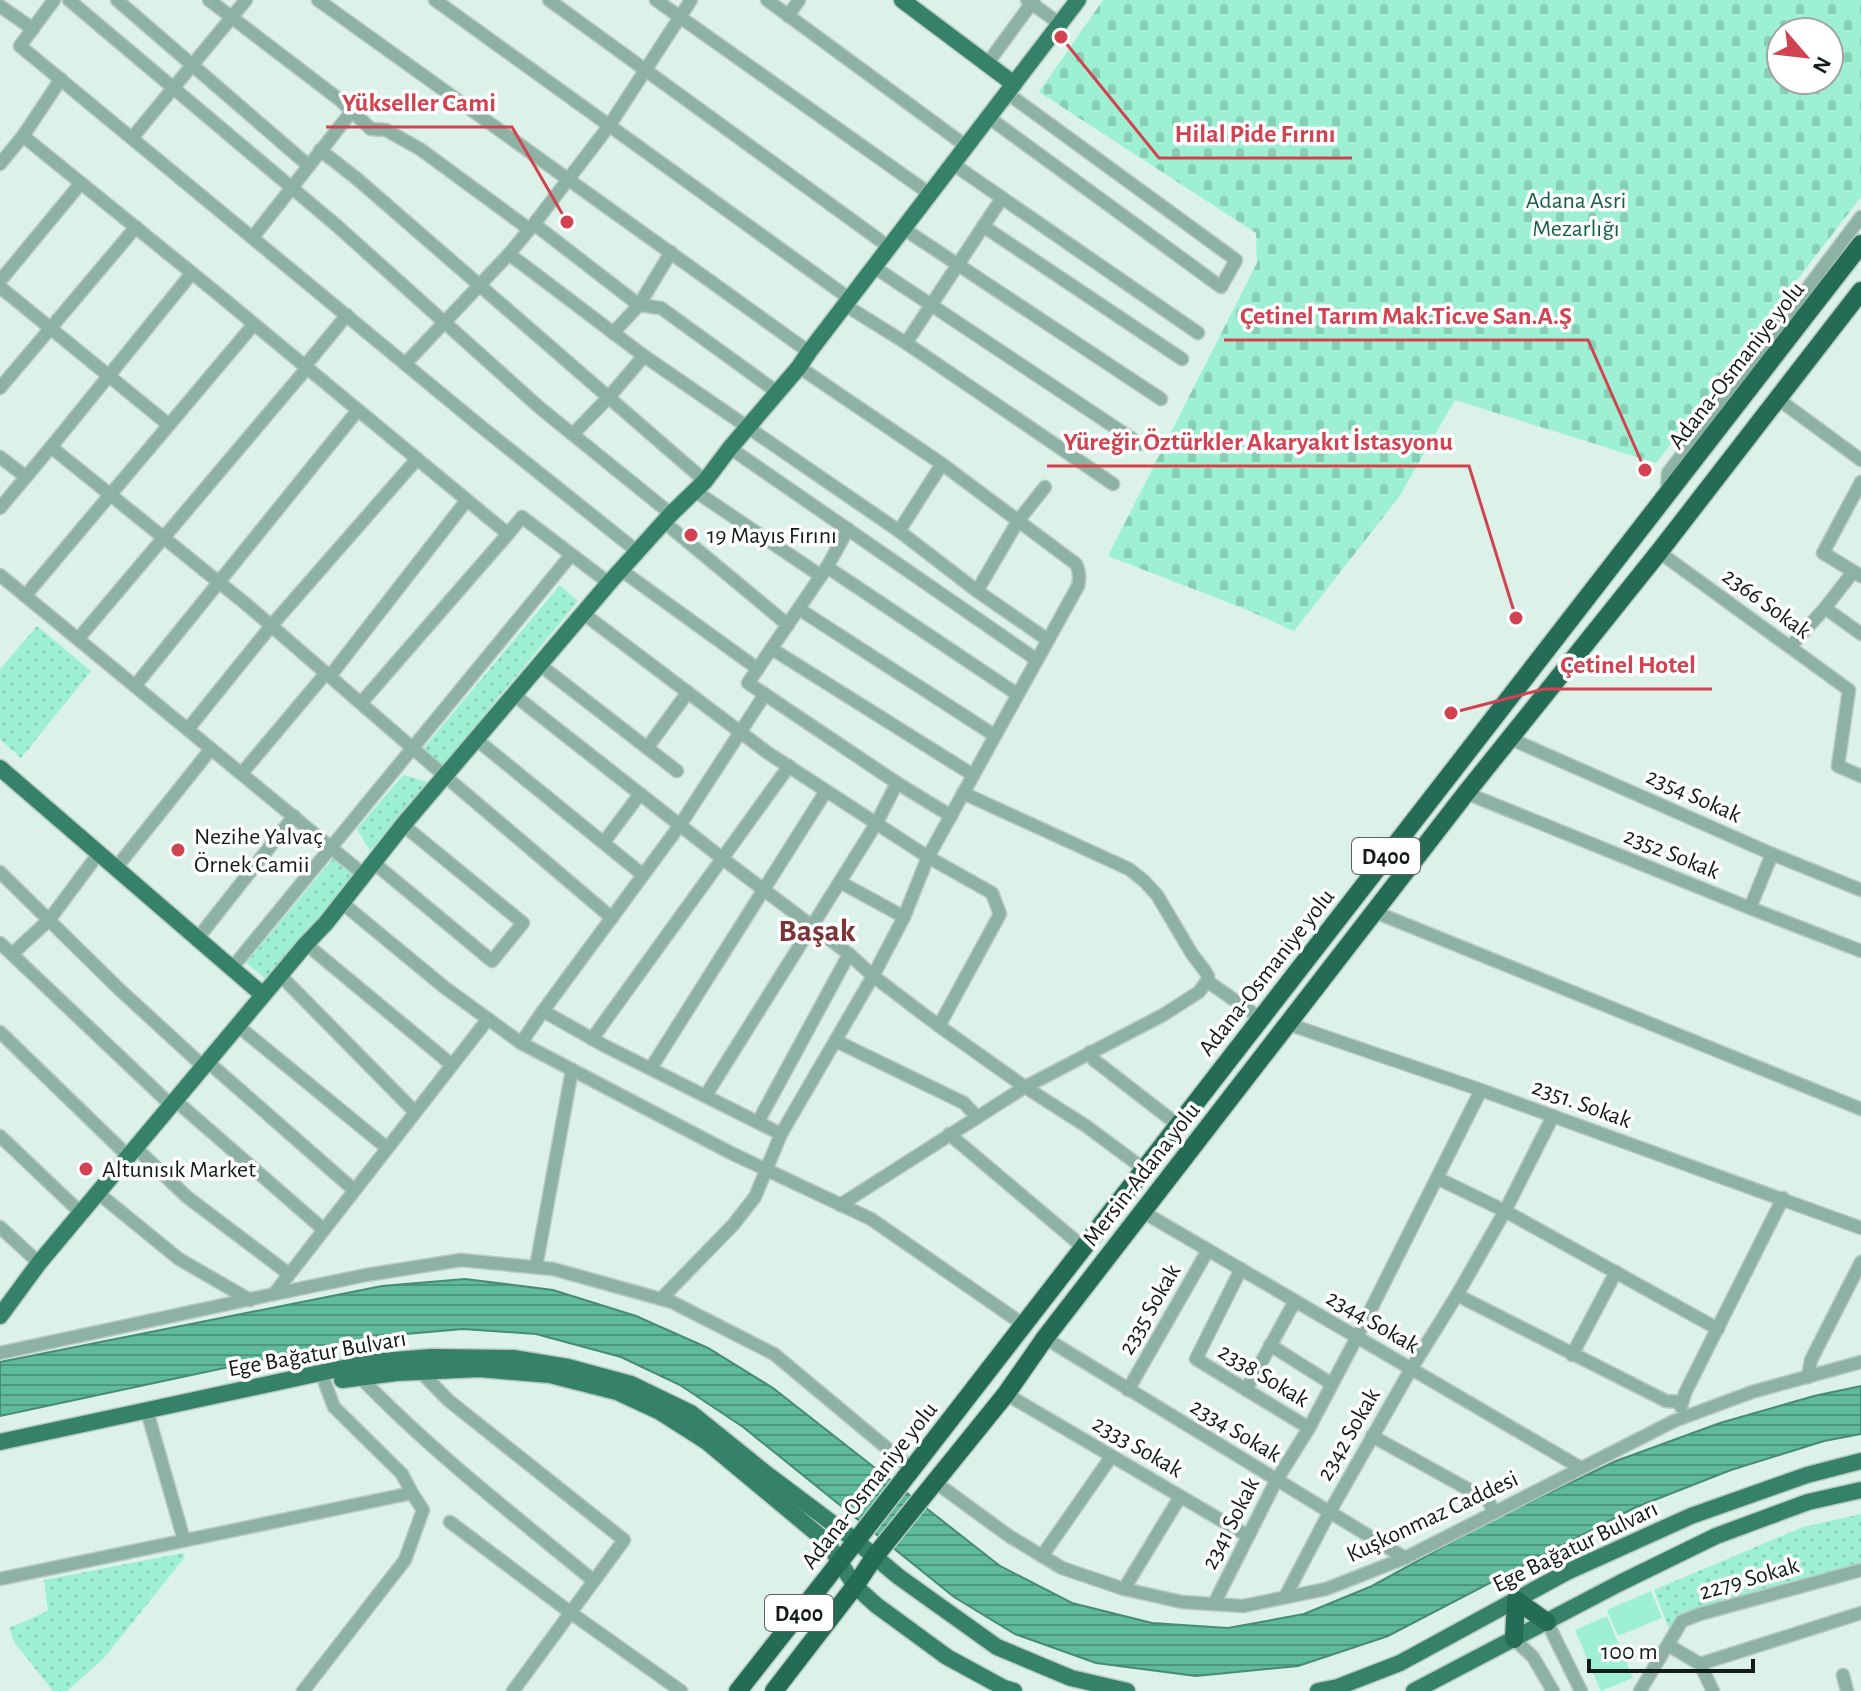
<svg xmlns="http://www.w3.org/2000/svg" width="1861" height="1691" viewBox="0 0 1861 1691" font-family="'Alegreya Sans',sans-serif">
  <defs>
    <pattern id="cemetery-stones" width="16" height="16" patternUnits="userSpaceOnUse" patternTransform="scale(2)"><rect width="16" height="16" fill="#9df1d2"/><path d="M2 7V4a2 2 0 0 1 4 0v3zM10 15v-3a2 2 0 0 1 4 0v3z" fill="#86ceb4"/></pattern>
    <pattern id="park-dots" width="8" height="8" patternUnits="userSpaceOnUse" patternTransform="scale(2)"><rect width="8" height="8" fill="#9df1d2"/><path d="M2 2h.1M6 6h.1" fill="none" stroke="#86ceb4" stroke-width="1.8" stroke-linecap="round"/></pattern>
    <pattern id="water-rules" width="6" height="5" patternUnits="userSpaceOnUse" patternTransform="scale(2)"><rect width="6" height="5" fill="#5fbb9b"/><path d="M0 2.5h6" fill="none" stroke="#4d977e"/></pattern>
  </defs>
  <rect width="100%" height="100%" fill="#dcf1e8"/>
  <path fill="url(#cemetery-stones)" fill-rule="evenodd" d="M1103,0H1861V197L1656,463L1455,400L1399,497L1294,631L1245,609L1108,556L1257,263L1256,233L1039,92ZM1781,32H1829V80H1781Z"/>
  <g fill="url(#park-dots)">
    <path d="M560,585L578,601L443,765L423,749Z"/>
    <path d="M37,626L91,671L21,758L0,739V669Z"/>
    <path d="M403,775L428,782L370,851L357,829Z"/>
    <path d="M335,856L355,873L267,980L246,963Z"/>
    <path d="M1861,1514V1566L1684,1616L1669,1629L1654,1590L1803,1527Z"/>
    <path d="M183,1553L185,1557L104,1658L67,1691H53L15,1643L9,1628L48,1611L44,1580Z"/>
  </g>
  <g fill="#9df1d2">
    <path d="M1651,1591L1662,1618L1618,1636L1607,1610Z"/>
    <path d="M1607,1616L1633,1678L1601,1691L1575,1630Z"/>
  </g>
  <path fill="url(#water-rules)" stroke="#488b74" stroke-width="2" d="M465,1279L553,1290L636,1316L708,1348L773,1388L1000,1566L1072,1603L1152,1623L1228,1628L1304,1614L1372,1586L1492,1520L1616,1461L1720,1423L1814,1396L1861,1386V1434L1824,1441L1731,1470L1634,1508L1388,1636L1298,1666L1196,1676L1096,1663L1015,1634L954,1597L743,1427L680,1385L621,1357L536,1334L463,1329L394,1335L285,1355L0,1416V1362L382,1286Z"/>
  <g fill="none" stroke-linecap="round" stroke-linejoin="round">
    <g stroke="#b8cbc3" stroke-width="15">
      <g id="minor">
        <path d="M54,0L20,46L479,425L638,552"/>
        <path d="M69,0L336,225L540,408L671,514"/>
        <path d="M117,0L309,166"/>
        <path d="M209,0L340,100L371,129L386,130L420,149L529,229"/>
        <path d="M318,0L809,352"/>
        <path d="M435,0L850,299"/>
        <path d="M549,0L889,247"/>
        <path d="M656,0L930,194"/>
        <path d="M767,0L966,146"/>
        <path d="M1027,0L1060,24"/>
        <path d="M0,6L33,29"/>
        <path d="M788,16L799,0"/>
        <path d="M987,64L1034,0"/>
        <path d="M988,117L1221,287L1236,260L1007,93"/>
        <path d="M23,136L213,290L508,534L522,517L609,583"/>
        <path d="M132,138L246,0"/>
        <path d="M320,150L356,178L705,481"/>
        <path d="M0,164L23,136L61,79"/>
        <path d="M953,164L1198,333"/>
        <path d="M534,224L639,305L661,308L777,392"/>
        <path d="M983,226L1182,359"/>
        <path d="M904,229L1161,399"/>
        <path d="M253,237L352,111"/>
        <path d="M509,254L644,356L899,531L977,591L1048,640"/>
        <path d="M874,267L1140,444"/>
        <path d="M0,281L81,183"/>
        <path d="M0,287L169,425"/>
        <path d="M845,305L906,343L1113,484"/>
        <path d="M613,333L639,305L671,252"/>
        <path d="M906,343L1002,198"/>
        <path d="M405,364L509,254L534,224L609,126L691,0"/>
        <path d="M305,366L347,315"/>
        <path d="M799,367L942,464L1076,564C1080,572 1080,578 1078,586L928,857L904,917L873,976L939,1026L1025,1087L1086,1126L1144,1169"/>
        <path d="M0,388L136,227"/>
        <path d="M1778,399L1861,460"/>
        <path d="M573,434L608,398L644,356"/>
        <path d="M51,447L246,604L446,777L612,918"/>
        <path d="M730,448L1037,660"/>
        <path d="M0,457L26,477"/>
        <path d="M1861,482L1823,553L1861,576"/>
        <path d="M695,491L821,576"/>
        <path d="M1667,493L1668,473L1861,217"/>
        <path d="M0,508L51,447L192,273"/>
        <path d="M664,522L788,625"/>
        <path d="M848,529L827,567L748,683L897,783L951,816"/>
        <path d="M899,531L942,464"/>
        <path d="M1659,552L1849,690L1838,766L1861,776"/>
        <path d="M827,567L1017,694"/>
        <path d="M621,570L758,669"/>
        <path d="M0,575L363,874"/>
        <path d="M977,591L1018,521L1045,487"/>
        <path d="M25,596L254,324"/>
        <path d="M1825,608L1861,634"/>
        <path d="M799,609L994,735"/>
        <path d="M584,614L768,753L928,857L992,893L1000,914L939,1026"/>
        <path d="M78,639L307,368"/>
        <path d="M1790,647L1825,608L1853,572"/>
        <path d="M772,649L973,775"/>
        <path d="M540,665L677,771"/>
        <path d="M330,676L467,500"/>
        <path d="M135,686L358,410"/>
        <path d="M514,695L723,859L849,954L873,976L781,1134L755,1197L733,1225L661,1299"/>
        <path d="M361,703L508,534"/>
        <path d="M188,729L271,626L417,459"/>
        <path d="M1511,739L1772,854L1861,890"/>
        <path d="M477,740L643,875"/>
        <path d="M647,748L688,692"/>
        <path d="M242,773L326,673"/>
        <path d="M1466,793L1750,908L1861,951"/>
        <path d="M604,842L640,794"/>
        <path d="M374,863L492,961L523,923L403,825"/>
        <path d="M116,868L211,749"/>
        <path d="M0,872L119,989L204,1067"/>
        <path d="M840,882L904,917"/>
        <path d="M341,902L444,987L521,1043L543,1011L605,1046L781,1134"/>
        <path d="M1750,908L1772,854"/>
        <path d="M1375,912L1861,1109"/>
        <path d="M198,938L294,816"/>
        <path d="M0,943L172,1106"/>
        <path d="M306,944L452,1065"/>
        <path d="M12,954L49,920L99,853"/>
        <path d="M232,968L571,555"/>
        <path d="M280,975L415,1112"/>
        <path d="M1207,981L1260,1018"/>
        <path d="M543,1011L680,825L765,694"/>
        <path d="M1288,1024L1481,1090L1861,1228"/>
        <path d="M238,1026L387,1148"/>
        <path d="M0,1032L129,1157"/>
        <path d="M592,1039L789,766"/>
        <path d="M836,1041L964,1103L977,1117"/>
        <path d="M521,1043L731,1153L871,1219L1024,1325"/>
        <path d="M1090,1052L1094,1060L1178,1125"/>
        <path d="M208,1062L354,1190"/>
        <path d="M651,1068L826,791"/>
        <path d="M706,1095L876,824L897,783"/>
        <path d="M176,1101L323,1229"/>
        <path d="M758,1122L849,954"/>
        <path d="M949,1134L1083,1247"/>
        <path d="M0,1136L81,1213"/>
        <path d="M136,1148L187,1197L289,1274"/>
        <path d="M1437,1178L1505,1211L1718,1329"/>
        <path d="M98,1193L179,1259L250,1300"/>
        <path d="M840,1205L1025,1087L1163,1015L1199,992L1207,981L1208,976L1205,971L1192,954L1157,895L1144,881L1129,869L963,793"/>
        <path d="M1143,1212L1581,1468"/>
        <path d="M0,1227L39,1263"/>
        <path d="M536,1267L572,1070"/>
        <path d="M1241,1269L1196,1359L1309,1428"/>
        <path d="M274,1294L366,1275L461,1260L553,1269L672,1302L774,1354L912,1469"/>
        <path d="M1457,1295L1666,1401L1681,1402"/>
        <path d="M1045,1338L1405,1558"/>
        <path d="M1270,1345L1332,1384"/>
        <path d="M0,1353L274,1294L488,1019"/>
        <path d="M1572,1355L1616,1272"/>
        <path d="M417,1368L448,1400L624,1540L513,1691"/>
        <path d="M359,1376C431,1451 514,1515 594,1581"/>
        <path d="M1808,1377L1811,1360L1861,1262"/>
        <path d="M325,1383L334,1407L402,1474L412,1493"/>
        <path d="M1128,1390L1208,1250"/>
        <path d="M1246,1390L1295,1301"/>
        <path d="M1006,1394L1248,1536"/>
        <path d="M1681,1407L1685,1393L1783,1198"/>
        <path d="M147,1411L184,1540"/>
        <path d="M1372,1436L1484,1498L1489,1502L1494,1513"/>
        <path d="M935,1482L1009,1536L1062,1568L1124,1589L1182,1602L1243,1606L1326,1589L1405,1558L1674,1421L1752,1392L1861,1362"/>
        <path d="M450,1522L571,1613L681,1691"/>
        <path d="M1042,1556L1111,1457"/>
        <path d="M0,1579L412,1493L423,1510L405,1560L303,1691"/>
        <path d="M1124,1589L1180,1497"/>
        <path d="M1285,1597L1329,1513L1411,1369L1457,1295L1505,1211L1553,1116"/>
        <path d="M1214,1604L1276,1481L1309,1428L1357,1337L1481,1090"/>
        <path d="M1547,1622L1581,1691"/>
        <path d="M1514,1639L1533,1657L1553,1691"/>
        <path d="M1668,1645L1700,1664L1861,1613"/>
        <path d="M1700,1664L1713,1691"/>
        <path d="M1843,1675L1847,1691"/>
        <path d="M1640,1691L1682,1621L1700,1614L1861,1570"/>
      </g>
    </g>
    <g stroke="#b8cbc3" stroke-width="19">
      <g id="major">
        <path d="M902,0L1014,84"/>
        <path d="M0,768L263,995"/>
        <path d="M0,1316L39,1263L306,944L326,923L403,825L609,583L671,514L705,481L730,448L799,367L809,352L1078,0"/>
        <path d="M342,1380L396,1373L479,1369L550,1375L617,1392L660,1412L707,1442L827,1542L855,1586L876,1605L947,1657L1004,1688L1014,1691"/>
        <path d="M0,1442L371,1362L431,1357L513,1358L568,1367L631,1384L691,1413L768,1475L856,1541L899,1577L997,1647L1071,1678L1127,1691"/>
        <path d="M1318,1691L1338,1687L1400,1663L1567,1572L1691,1516L1807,1475L1861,1461"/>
        <path d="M1414,1691L1620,1583L1716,1536L1808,1502L1861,1490"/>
      </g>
    </g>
    <g stroke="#b8cbc3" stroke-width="21">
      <g id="highway">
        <path d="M1514,1639L1516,1600L1547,1622"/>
        <path d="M738,1691L860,1536L1861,244"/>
        <path d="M774,1691L855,1586L875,1556L1006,1394L1045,1338L1466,793L1659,552L1861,291"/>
      </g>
    </g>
    <use href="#minor" stroke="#8db2a4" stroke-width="12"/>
    <use href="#major" stroke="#358169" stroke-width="16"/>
    <use href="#highway" stroke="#246c56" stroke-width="18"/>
  </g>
  <g fill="#d24251" stroke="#fff" stroke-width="3">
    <circle cx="691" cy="535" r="8"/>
    <circle cx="178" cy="850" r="8"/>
    <circle cx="86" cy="1169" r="8"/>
  </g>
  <g text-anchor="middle" stroke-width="7" stroke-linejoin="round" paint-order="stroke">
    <g fill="#fff" stroke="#5a605e" stroke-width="2">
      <rect x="1352" y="838" width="68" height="36" rx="6"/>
      <rect x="765" y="1595" width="68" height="36" rx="6"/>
    </g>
    <g font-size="22" font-weight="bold" fill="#141c19">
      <text x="1386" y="864">D400</text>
      <text x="799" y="1621">D400</text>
    </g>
    <g font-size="24" fill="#17604a" stroke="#fff">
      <text x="1576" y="208">Adana Asri<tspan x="1576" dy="28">Mezarlığı</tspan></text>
    </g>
    <g font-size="24" fill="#141c19" stroke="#fff">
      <text transform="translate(1736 365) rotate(-52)" y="8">Adana-Osmaniye yolu</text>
      <text transform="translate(1767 603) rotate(36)" y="8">2366 Sokak</text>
      <text transform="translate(1694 795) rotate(24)" y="8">2354 Sokak</text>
      <text transform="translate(1672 853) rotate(22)" y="8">2352 Sokak</text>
      <text transform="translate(1266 972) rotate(-52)" y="8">Adana-Osmaniye yolu</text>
      <text transform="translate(1582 1103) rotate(20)" y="8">2351. Sokak</text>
      <text transform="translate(1141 1174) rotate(-52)" y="8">Mersin-Adana yolu</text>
      <text transform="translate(1149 1309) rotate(-60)" y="8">2335 Sokak</text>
      <text transform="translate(1373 1321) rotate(30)" y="8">2344 Sokak</text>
      <text transform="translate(317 1353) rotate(-10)" y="8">Ege Bağatur Bulvarı</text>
      <text transform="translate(1264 1375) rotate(31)" y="8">2338 Sokak</text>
      <text transform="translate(1236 1430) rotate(31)" y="8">2334 Sokak</text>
      <text transform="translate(1348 1434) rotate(-60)" y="8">2342 Sokak</text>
      <text transform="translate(1138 1446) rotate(30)" y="8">2333 Sokak</text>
      <text transform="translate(869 1485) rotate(-52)" y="8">Adana-Osmaniye yolu</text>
      <text transform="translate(1432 1516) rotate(-25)" y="8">Kuşkonmaz Caddesi</text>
      <text transform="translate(1230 1523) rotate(-63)" y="8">2341 Sokak</text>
      <text transform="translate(1575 1546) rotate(-26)" y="8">Ege Bağatur Bulvarı</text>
      <text transform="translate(1749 1578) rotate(-16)" y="8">2279 Sokak</text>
    </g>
    <g font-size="24" fill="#141c19" stroke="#fff" text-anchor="start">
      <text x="707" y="543">19 Mayıs Fırını</text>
      <text x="194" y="844">Nezihe Yalvaç<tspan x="194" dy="28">Örnek Camii</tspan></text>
      <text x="102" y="1177">Altunısık Market</text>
    </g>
    <g font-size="32" font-weight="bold" fill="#7c3438" stroke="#fff">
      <text x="817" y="941">Başak</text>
    </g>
  </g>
  <path fill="none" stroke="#d24251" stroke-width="3" d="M567 222L512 127H326M1061 37L1159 158H1352M1645 470L1588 340H1224M1516 618L1469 466H1047M1451 713L1544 689H1712"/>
  <g fill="#d24251" stroke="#fff" stroke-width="3">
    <circle cx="567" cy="222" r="8"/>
    <circle cx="1061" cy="37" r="8"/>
    <circle cx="1645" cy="470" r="8"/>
    <circle cx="1516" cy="618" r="8"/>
    <circle cx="1451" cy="713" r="8"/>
  </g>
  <g font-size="26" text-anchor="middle" font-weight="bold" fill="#d24251" stroke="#fff" stroke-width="7" stroke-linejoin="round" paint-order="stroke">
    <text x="419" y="111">Yükseller Cami</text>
    <text x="1255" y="142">Hilal Pide Fırını</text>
    <text x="1406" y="324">Çetinel Tarım Mak.Tic.ve San.A.Ş</text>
    <text x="1258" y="450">Yüreğir Öztürkler Akaryakıt İstasyonu</text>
    <text x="1628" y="673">Çetinel Hotel</text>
  </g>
  <g transform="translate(1805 56) rotate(118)"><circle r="38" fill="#ffffff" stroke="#a1a4a3" stroke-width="2"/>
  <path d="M0-6L14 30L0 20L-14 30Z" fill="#d24251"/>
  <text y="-12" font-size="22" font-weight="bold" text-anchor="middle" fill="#141c19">N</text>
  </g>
  <path d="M1589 1659v12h164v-12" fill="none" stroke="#141c19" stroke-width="4"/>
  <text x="1601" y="1659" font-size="24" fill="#141c19" stroke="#ffffff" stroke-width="6" paint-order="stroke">100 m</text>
</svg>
